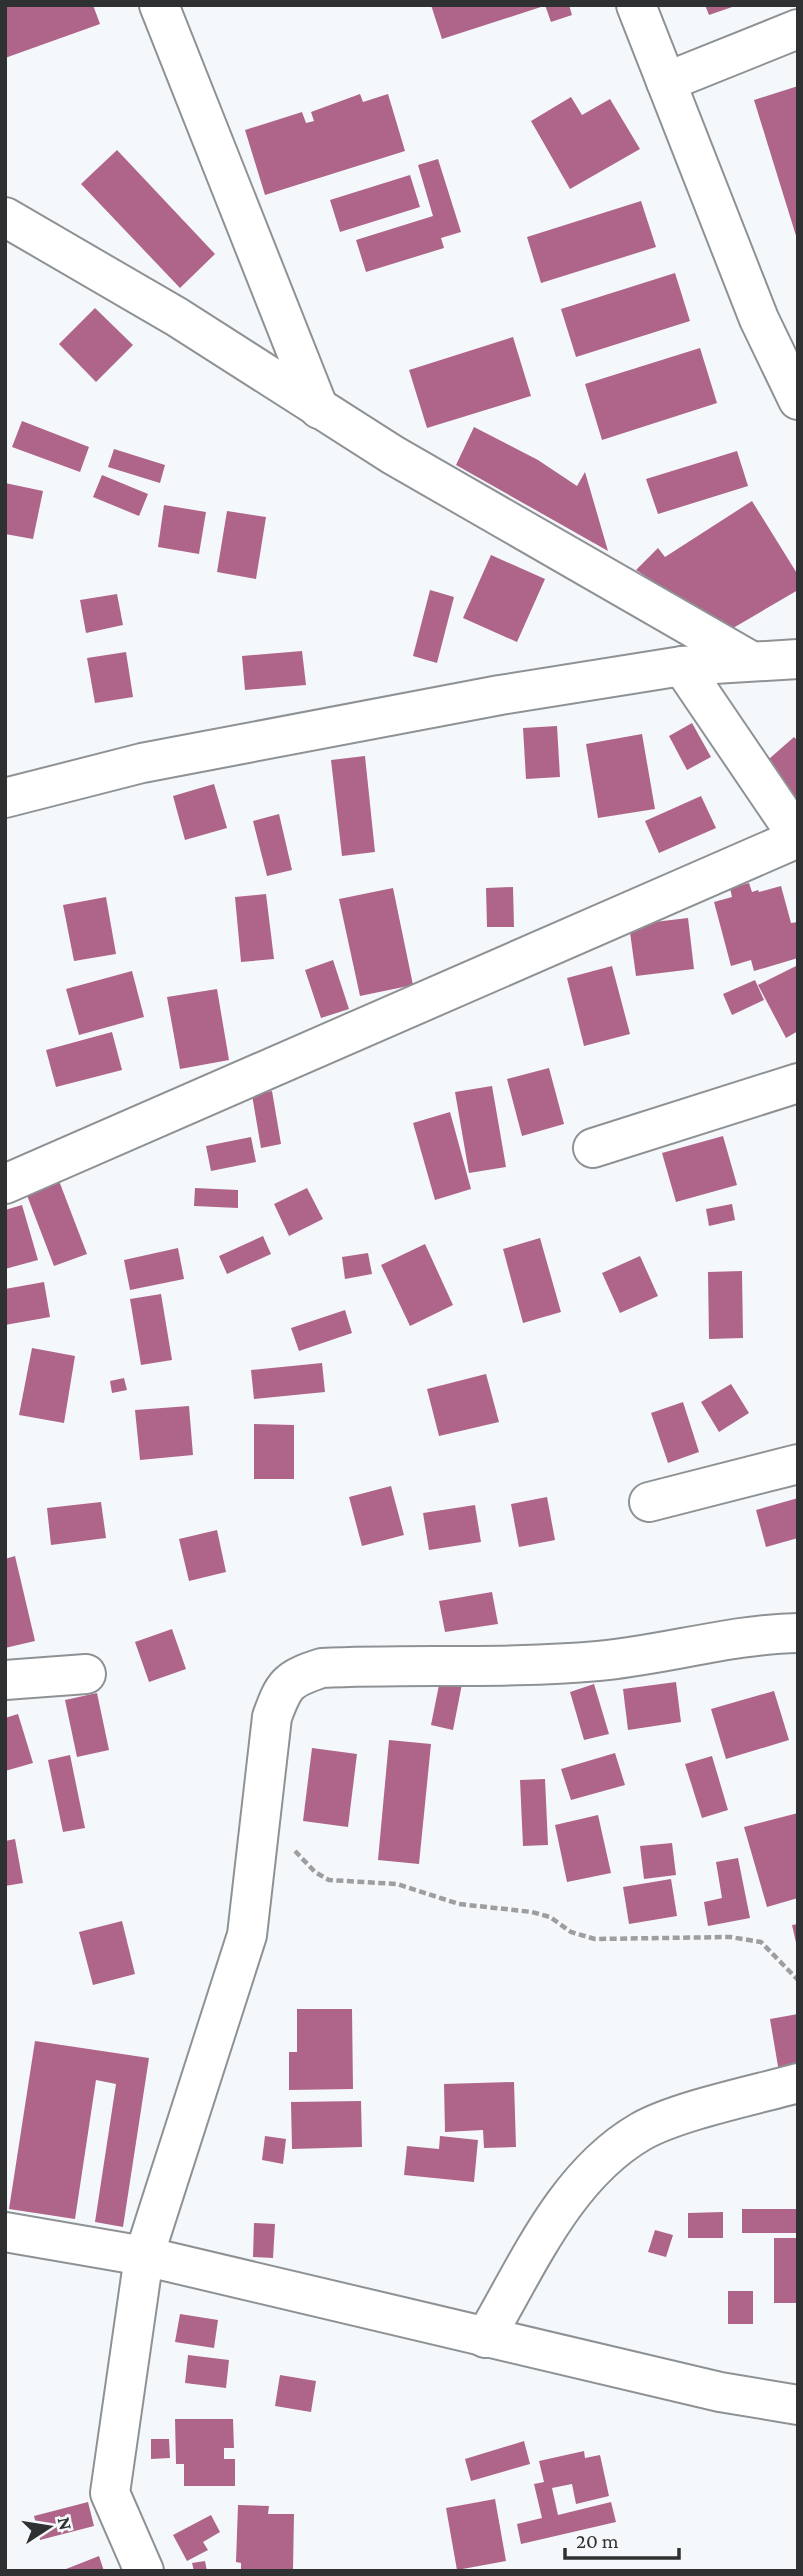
<svg xmlns="http://www.w3.org/2000/svg" width="803" height="2576" viewBox="0 0 803 2576" font-family="'Crimson Pro',serif">
  <rect width="100%" height="100%" fill="#f5f8fb"/>
  <g fill="#af658a">
    <path d="M5,5H93L100,24L5,58Z"/>
    <path d="M431,5H544V6L442,39Z"/>
    <path d="M545,5H569L572,15L551,22Z"/>
    <path d="M705,5H735V6L709,15Z"/>
    <path d="M798,86V239H797L754,100Z"/>
    <path d="M360,94L363,102L388,94L405,151L265,195L245,130L302,112L306,123L314,121L311,112Z"/>
    <path d="M571,97L582,115L610,99L640,149L570,189L531,121Z"/>
    <path d="M117,150L215,254L180,288L81,184Z"/>
    <path d="M438,159L461,232L441,238L444,248L366,272L356,240L433,216L418,165Z"/>
    <path d="M410,175L420,207L340,232L330,200Z"/>
    <path d="M641,201L656,247L541,283L527,237Z"/>
    <path d="M675,273L690,321L576,357L561,309Z"/>
    <path d="M95,308L133,345L96,382L59,344Z"/>
    <path d="M513,337L531,396L427,428L409,370Z"/>
    <path d="M700,348L717,403L602,440L585,384Z"/>
    <path d="M22,421L89,447L80,472L12,447Z"/>
    <path d="M474,427L538,460L577,486L585,472L608,551L456,465Z"/>
    <path d="M114,449L165,465L160,483L108,467Z"/>
    <path d="M737,451L748,486L658,514L646,479Z"/>
    <path d="M102,475L148,494L139,516L93,497Z"/>
    <path d="M5,483L43,491L33,539L5,534Z"/>
    <path d="M752,501L798,575V590L728,631L636,570L658,548L665,557Z"/>
    <path d="M164,505L206,512L199,554L158,547Z"/>
    <path d="M227,511L266,517L256,579L217,572Z"/>
    <path d="M491,555L545,579L517,642L463,618Z"/>
    <path d="M430,590L454,597L437,663L413,656Z"/>
    <path d="M117,594L123,625L86,633L80,600Z"/>
    <path d="M302,651L306,685L245,690L242,656Z"/>
    <path d="M126,652L133,697L95,703L87,658Z"/>
    <path d="M692,723L711,757L687,770L669,736Z"/>
    <path d="M557,726L560,777L526,779L523,728Z"/>
    <path d="M642,734L655,809L598,818L586,744Z"/>
    <path d="M794,737L798,741V807L761,766Z"/>
    <path d="M365,756L375,852L342,856L331,760Z"/>
    <path d="M214,784L227,828L185,840L173,796Z"/>
    <path d="M701,796L716,828L659,853L645,821Z"/>
    <path d="M279,814L292,870L267,876L253,821Z"/>
    <path d="M749,883L752,892L758,890L759,892L781,886L791,923L798,922V958L754,971L751,960L731,966L714,902L732,897L730,888Z"/>
    <path d="M513,887L514,927H487L486,888Z"/>
    <path d="M393,888L413,985L360,996L339,899Z"/>
    <path d="M266,894L274,959L241,962L235,897Z"/>
    <path d="M106,897L116,954L74,961L63,905Z"/>
    <path d="M688,918L694,969L636,976L629,925Z"/>
    <path d="M333,960L349,1009L321,1018L305,970Z"/>
    <path d="M798,965V1031L786,1038L758,985Z"/>
    <path d="M612,966L630,1034L584,1046L567,978Z"/>
    <path d="M132,971L144,1017L79,1035L66,989Z"/>
    <path d="M755,980L764,1000L732,1015L723,994Z"/>
    <path d="M217,989L229,1060L180,1069L167,997Z"/>
    <path d="M112,1032L122,1070L56,1087L46,1050Z"/>
    <path d="M549,1068L564,1124L522,1136L507,1079Z"/>
    <path d="M492,1086L506,1167L469,1173L455,1092Z"/>
    <path d="M272,1091L281,1144L261,1148L252,1095Z"/>
    <path d="M450,1112L471,1189L435,1200L413,1123Z"/>
    <path d="M723,1136L737,1185L676,1202L662,1153Z"/>
    <path d="M251,1137L256,1162L211,1171L206,1146Z"/>
    <path d="M56,1173L87,1254L54,1266L23,1185Z"/>
    <path d="M195,1188L238,1190V1208L194,1206Z"/>
    <path d="M307,1188L323,1219L289,1236L274,1204Z"/>
    <path d="M732,1204L735,1220L709,1226L706,1209Z"/>
    <path d="M22,1205L38,1260L5,1269V1210Z"/>
    <path d="M263,1236L271,1254L227,1274L219,1256Z"/>
    <path d="M540,1238L561,1312L523,1323L503,1249Z"/>
    <path d="M425,1244L453,1305L410,1326L381,1265Z"/>
    <path d="M178,1248L184,1279L130,1290L124,1260Z"/>
    <path d="M368,1253L372,1274L345,1279L342,1257Z"/>
    <path d="M640,1256L658,1296L620,1313L602,1273Z"/>
    <path d="M742,1271L743,1338L709,1339L708,1272Z"/>
    <path d="M44,1282L50,1317L5,1325V1289Z"/>
    <path d="M161,1294L172,1360L141,1365L130,1299Z"/>
    <path d="M345,1310L352,1333L299,1351L291,1328Z"/>
    <path d="M32,1348L75,1356L64,1423L19,1415Z"/>
    <path d="M322,1363L325,1392L254,1399L251,1370Z"/>
    <path d="M486,1374L499,1422L439,1436L427,1389Z"/>
    <path d="M124,1378L127,1390L112,1393L110,1381Z"/>
    <path d="M731,1384L749,1413L719,1432L701,1402Z"/>
    <path d="M683,1402L699,1452L668,1463L651,1413Z"/>
    <path d="M189,1406L193,1455L140,1460L135,1410Z"/>
    <path d="M254,1424L294,1425V1479H254Z"/>
    <path d="M391,1486L404,1535L362,1546L349,1497Z"/>
    <path d="M547,1497L555,1540L519,1547L511,1504Z"/>
    <path d="M798,1498V1538L766,1547L756,1510Z"/>
    <path d="M101,1502L106,1538L51,1545L47,1508Z"/>
    <path d="M475,1505L481,1542L429,1550L423,1513Z"/>
    <path d="M217,1530L226,1572L189,1581L179,1539Z"/>
    <path d="M15,1556L35,1641L5,1648V1559Z"/>
    <path d="M492,1592L498,1624L445,1632L439,1601Z"/>
    <path d="M172,1629L186,1669L149,1682L135,1642Z"/>
    <path d="M440,1680L462,1684L453,1730L431,1725Z"/>
    <path d="M676,1682L681,1722L628,1730L623,1689Z"/>
    <path d="M594,1684L609,1734L584,1740L570,1692Z"/>
    <path d="M774,1691L789,1740L726,1759L711,1709Z"/>
    <path d="M97,1693L109,1750L77,1757L65,1700Z"/>
    <path d="M18,1714L33,1763L5,1771V1718Z"/>
    <path d="M389,1740L431,1744L419,1864L378,1860Z"/>
    <path d="M312,1748L357,1754L348,1827L303,1821Z"/>
    <path d="M615,1753L625,1785L571,1800L561,1769Z"/>
    <path d="M70,1755L85,1828L63,1832L48,1760Z"/>
    <path d="M712,1756L728,1810L702,1818L685,1764Z"/>
    <path d="M545,1779L548,1845L523,1846L520,1780Z"/>
    <path d="M798,1813V1898L767,1907L744,1827Z"/>
    <path d="M598,1815L611,1873L567,1882L555,1825Z"/>
    <path d="M15,1839L23,1883L5,1886V1841Z"/>
    <path d="M672,1843L676,1875L644,1879L640,1846Z"/>
    <path d="M738,1858L750,1918L708,1926L704,1902L722,1898L716,1862Z"/>
    <path d="M671,1879L677,1916L629,1924L623,1887Z"/>
    <path d="M122,1921L135,1974L93,1985L79,1932Z"/>
    <path d="M798,1924V1947H797L792,1925Z"/>
    <path d="M297,2009H352L353,2089L289,2090V2052H297Z"/>
    <path d="M798,2014V2081L781,2084L770,2019Z"/>
    <path d="M35,2041L149,2058L123,2227L95,2222L116,2084L96,2080L75,2219L9,2209Z"/>
    <path d="M514,2082L516,2147L484,2148L483,2130L445,2132L444,2084Z"/>
    <path d="M361,2101L362,2147L292,2149L291,2102Z"/>
    <path d="M265,2136L286,2139L283,2164L262,2160Z"/>
    <path d="M440,2136L478,2140L474,2182L404,2175L407,2146L439,2149Z"/>
    <rect x="742" y="2209" width="56" height="24"/>
    <path d="M723,2212V2238H688V2213Z"/>
    <path d="M254,2223L275,2224L273,2258L253,2257Z"/>
    <path d="M655,2230L673,2235L666,2257L648,2252Z"/>
    <rect x="774" y="2238" width="24" height="65"/>
    <rect x="728" y="2291" width="25" height="33"/>
    <path d="M180,2314L218,2320L214,2348L175,2342Z"/>
    <path d="M188,2355L229,2360L226,2388L185,2383Z"/>
    <path d="M280,2375L316,2381L311,2412L275,2406Z"/>
    <path d="M175,2419H233L234,2448H224V2459H235V2486H184V2464H176Z"/>
    <path d="M151,2439H169L170,2458L151,2459Z"/>
    <path d="M524,2441L530,2464L471,2481L465,2459Z"/>
    <path d="M584,2451L585,2458L600,2455L609,2496L576,2504L572,2484L552,2488L558,2515L611,2502L616,2522L521,2544L517,2524L542,2518L534,2484L544,2482L539,2461Z"/>
    <path d="M495,2499L506,2561L457,2570L446,2508Z"/>
    <path d="M88,2502L94,2526L40,2540L34,2516Z"/>
    <path d="M238,2505L269,2506L268,2514H294L293,2571H241V2563L236,2562Z"/>
    <path d="M211,2515L220,2532L203,2542L208,2550L187,2561L173,2535Z"/>
    <path d="M99,2556L104,2571H61Z"/>
    <path d="M205,2561L207,2571H194L192,2563Z"/>
  </g>
  <g fill="none" stroke-linecap="round" stroke-linejoin="round">
    <g stroke="#8f9294" stroke-width="42">
      <g id="minor">
        <path d="M159,5L319,409"/>
        <path d="M636,5L759,319L798,400"/>
        <path d="M666,82L798,29"/>
        <path d="M5,217L177,317L393,455L751,661"/>
        <path d="M682,666L798,837"/>
        <path d="M5,798L142,763L500,695L682,666L798,659"/>
        <path d="M593,1148L798,1083"/>
        <path d="M5,1184L798,838"/>
        <path d="M649,1502L798,1464"/>
        <path d="M5,1680L86,1674"/>
        <path d="M5,2232L144,2256L720,2392L798,2405"/>
        <path d="M485,2338C528,2265 565,2176 640,2132C676,2111 755,2095 798,2083"/>
        <path d="M144,2571L110,2493L144,2256L247,1935L272,1717C284,1684 287,1679 322,1668C414,1664 506,1669 598,1661C665,1655 731,1634 798,1633"/>
      </g>
    </g>
    <path stroke="#9c9ea0" stroke-width="4.5" stroke-dasharray="7 3.5" stroke-linecap="butt" d="M295,1851L315,1872L329,1880L397,1884L459,1904L532,1912L550,1917L571,1932L595,1939L730,1937L761,1942L798,1980"/>
    <use href="#minor" stroke="#fff" stroke-width="38"/>
  </g>
  <rect width="803" height="2576" fill="none" stroke="#2f3031" stroke-width="14"/>
  <g transform="translate(49 2527) rotate(78)" stroke="#f5f8fb" stroke-width="5" paint-order="stroke">
  <path d="M0-5L12 26L0 18L-12 26Z" fill="#2f3031"/>
  <text y="-10" font-size="19" font-weight="bold" text-anchor="middle" fill="#2f3031">N</text>
  </g>
  <path d="M565 2548v10h114v-10" fill="none" stroke="#2f3031" stroke-width="3.5"/>
  <text x="576" y="2548" font-size="21" fill="#2f3031" stroke="#f5f8fb" stroke-width="5" paint-order="stroke">20 m</text>
</svg>
